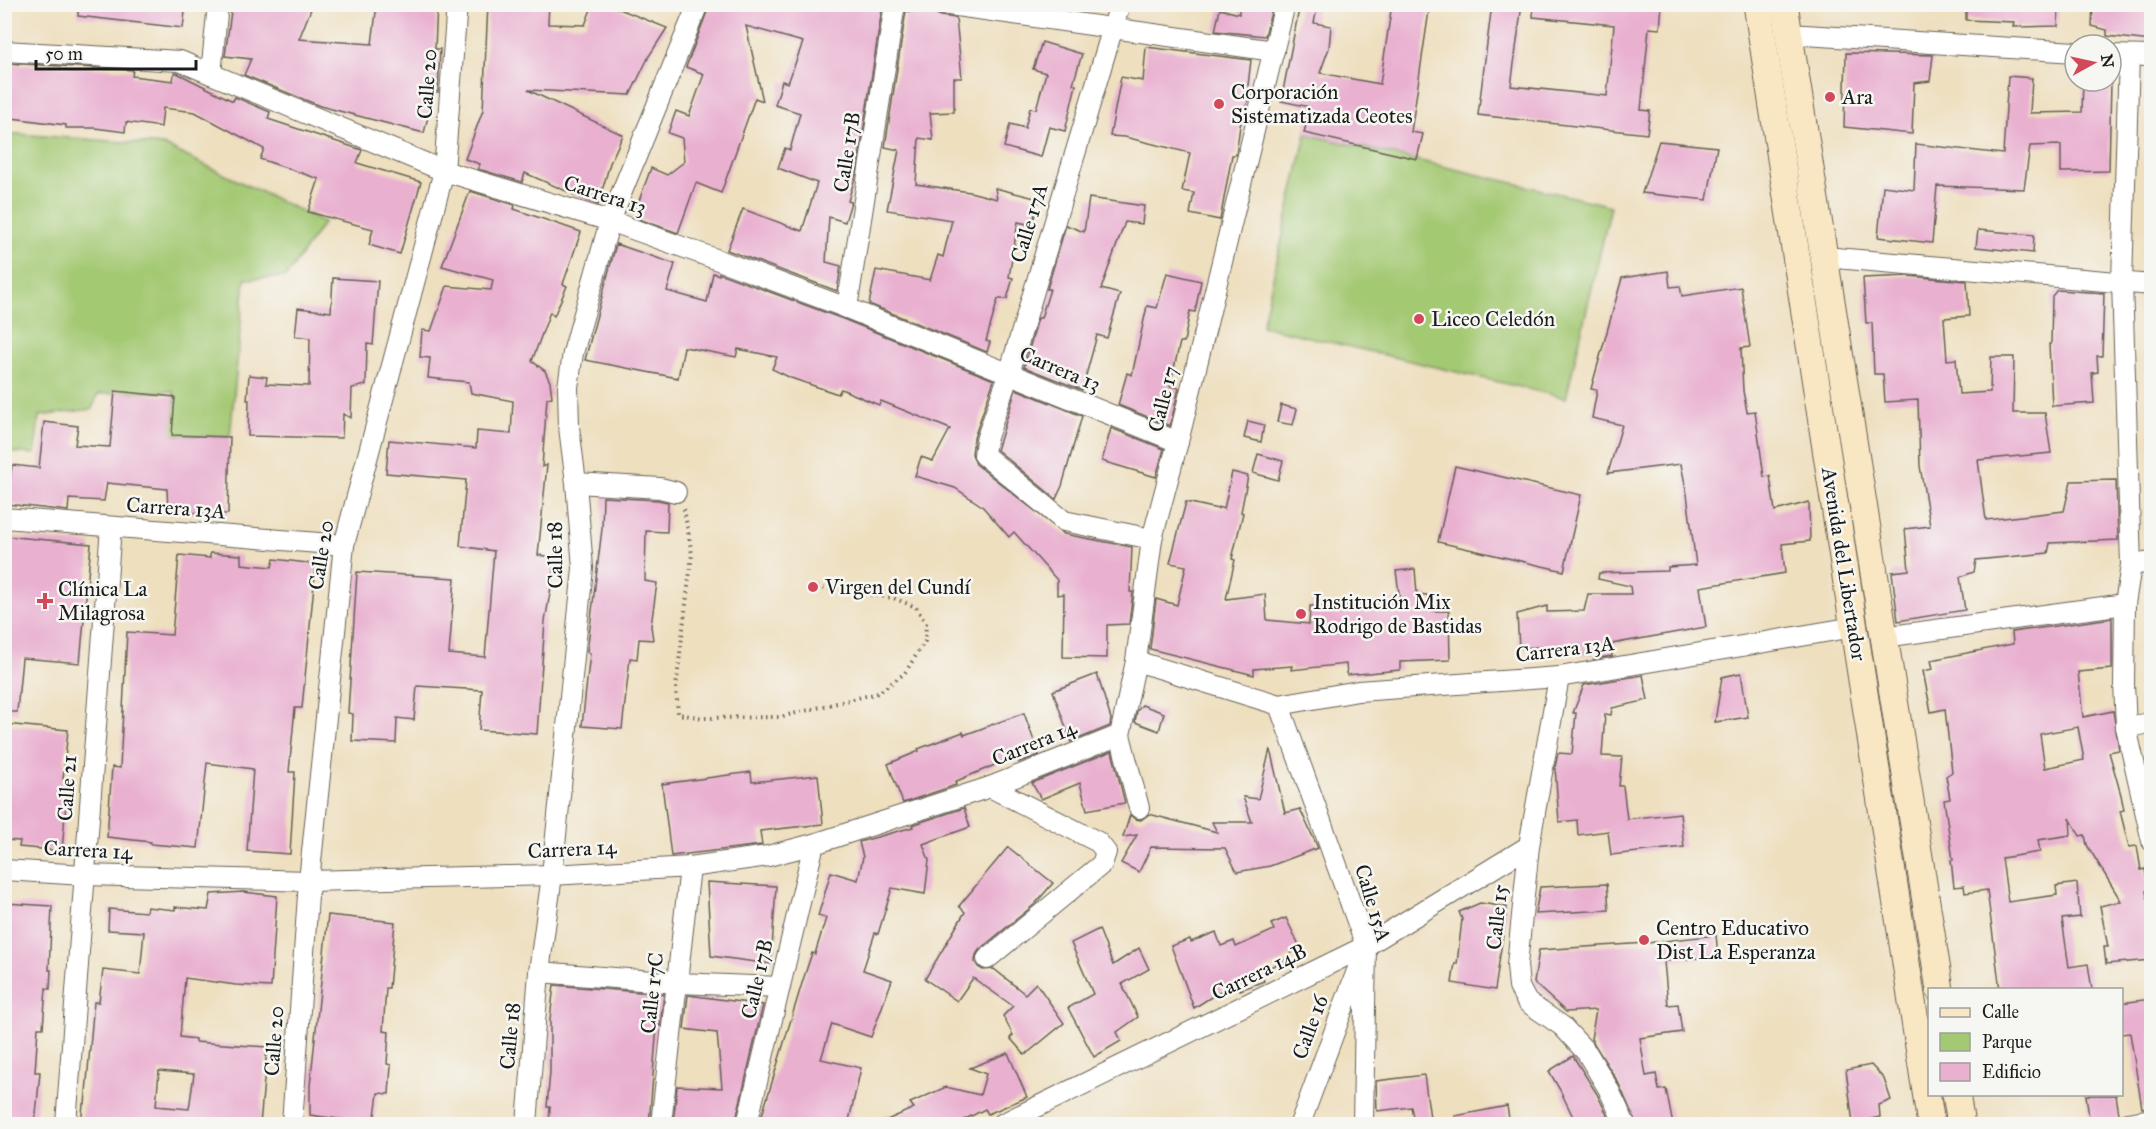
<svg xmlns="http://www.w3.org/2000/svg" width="2156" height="1129" viewBox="0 0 2156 1129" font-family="'IM FELL Great Primer',serif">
  <rect width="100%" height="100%" fill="#f6f6f2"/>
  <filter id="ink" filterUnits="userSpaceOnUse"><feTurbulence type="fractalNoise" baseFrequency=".0167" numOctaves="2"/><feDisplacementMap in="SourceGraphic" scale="12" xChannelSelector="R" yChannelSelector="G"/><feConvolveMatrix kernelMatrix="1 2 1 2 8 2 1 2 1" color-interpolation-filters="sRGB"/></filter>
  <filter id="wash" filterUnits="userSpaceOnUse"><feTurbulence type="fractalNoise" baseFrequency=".008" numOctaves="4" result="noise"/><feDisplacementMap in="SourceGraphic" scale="24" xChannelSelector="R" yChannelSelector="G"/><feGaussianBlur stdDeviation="1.35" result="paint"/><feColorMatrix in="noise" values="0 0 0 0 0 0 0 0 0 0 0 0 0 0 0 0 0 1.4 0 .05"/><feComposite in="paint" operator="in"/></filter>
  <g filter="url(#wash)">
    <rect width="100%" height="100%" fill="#eedfbf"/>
    <g fill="#a4c973" stroke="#607248" stroke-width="1.5">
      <path d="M4,133L163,145L324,222L286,277L245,279L230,437L170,435L175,397L173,391L98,394L92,409L39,416L35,454L5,452Z"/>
      <path d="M1306,134L1611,206L1566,398L1262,326Z"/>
    </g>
    <g id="blocks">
      <g fill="#e9b0d0" fill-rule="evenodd">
        <path d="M78,4H186L183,28L78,16Z"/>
        <path d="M232,4H313L299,39L372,44L377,4H437L435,49H440L438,92H434L424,133L320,106L244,75L251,59L225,56Z"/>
        <path d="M488,4H549L548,24L585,25L593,4H607L667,28L649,56L630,95L528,90L623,135L610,163L598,205L525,173L522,182L478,169L480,164L465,159L483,110Z"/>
        <path d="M710,4H881L880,9H882L857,171L848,201L851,202L845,222L829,217L826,262L841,266L837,291L727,250L743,209L802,231L817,183L778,168L785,148L790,150L800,113L775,105L782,81L788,83L803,42L746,26L763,101L755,98L721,193L696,183L678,233L633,217L651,168L667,175L684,162L682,138L668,133L676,111L689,116L704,74L686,67Z"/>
        <path d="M1239,4H1273L1265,36L1215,31L1220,9L1239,14Z"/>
        <path d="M1300,4H1318L1314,23L1331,26L1329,48L1320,73L1380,84L1392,4H1430L1411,132L1423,134L1417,159L1304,133L1310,107L1281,101Z"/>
        <path d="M1492,4H1522L1511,86L1607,96L1614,25L1533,17L1534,4H1662L1660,29L1649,28L1641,110L1650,111L1647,134L1478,115Z"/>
        <path d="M1966,4H2059L2058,26L2013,27L2014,22L1966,20Z"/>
        <path d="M2093,4H2141L2140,8L2151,9V41L2107,36V30L2092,26Z"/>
        <path d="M906,11L934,12L940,16L956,18L962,78H954V112L930,113L933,140L919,138L916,184L970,192L997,199L995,188L1039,199L1032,225L1018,222L1009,277L1013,278L1007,299H998L986,341L990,342L987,352L869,304L876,270L930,280L938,255L943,257L952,220L887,210L899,150L885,147Z"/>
        <path d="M1042,42L1082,54L1073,84L1076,85L1065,131L1049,127L1041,157L1004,147L1010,124L1025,128L1030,108L1036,109L1046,73L1033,69Z"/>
        <path d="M1146,47L1251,60L1247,94L1250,95L1240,126L1236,155H1232L1220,220L1190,214L1194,193L1182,191L1190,153L1125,137L1110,136L1121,77L1143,81Z"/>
        <path d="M1846,53L1933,55L1930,81L1914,83L1912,134L1844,127Z"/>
        <path d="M4,63L133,70L132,76L173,81L174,73H177L233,101L235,97L270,112L268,119L362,150L357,163L421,182L400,254L369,245L373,229L308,212L319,179L260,159L264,149L195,112L163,108L161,127L126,122L125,132L95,128H66V125L4,117Z"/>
        <path d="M2008,76L2032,78L2030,113L2082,112L2083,81H2111L2109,171L2061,172V145L2030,146L2024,189L1937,186L1932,243L1878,237L1883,186L1914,190L1916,144L2003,154Z"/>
        <path d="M1659,141L1717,147L1707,200L1642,193Z"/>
        <path d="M470,191L515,205L514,209L581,232L563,284L567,286L554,316L550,312L532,361L545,371L550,382L552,397L547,398L542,467L547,465L538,555L554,557L552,582L545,621L537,734L479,730L482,690L417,686L414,720L397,718L396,743L352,741L353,714L348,713L357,572L455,578L449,654L485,657L494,551L460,546L466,480L386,473L389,440L476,448L477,431L511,434L513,401L471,393L469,382L428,378L430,358L420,357L422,330L431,331L447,286L491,290L493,280L442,266Z"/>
        <path d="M1089,198L1144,206L1142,224L1125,222L1101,289L1120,294L1107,338L1097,335L1082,390L1024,367L1038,318H1041L1050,289H1047L1066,225L1084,232Z"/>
        <path d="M1978,230L2034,235L2033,253L1976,247Z"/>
        <path d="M616,244L675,264L667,291L707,302L713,273L719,275V273L843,319L994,380L974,438L972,454L976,464L1064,534L1132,547L1130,592H1133L1129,624L1107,625V658L1063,657L1064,594L1057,595V580L1014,532L1009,537L982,506L955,488L915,476L921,457L933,461L950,429L881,401L879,405L841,389L838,394L791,378L772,369L777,357L738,349L736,357L684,347L678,378L585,360Z"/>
        <path d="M1668,271L1670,287L1680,286L1682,296L1741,287L1750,347L1741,348L1743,391L1747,412L1755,411L1764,477L1770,476L1775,511L1809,502L1810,541L1782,544L1785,573L1700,587L1706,627L1612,644V656L1594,659L1596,654H1579V645L1519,648L1517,614L1547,606V612L1584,611L1588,594H1631L1630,586L1598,579L1599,573L1668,571V567L1696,565L1687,494L1681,464L1608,473L1622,425L1592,418L1597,390L1591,389L1622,278Z"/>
        <path d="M1167,273L1201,281L1195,312L1190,311L1184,342H1180L1170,386L1179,388L1170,426L1118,405L1127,373L1132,375L1147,306L1157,308Z"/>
        <path d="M1908,276L1967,281L1969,316L1944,318L1947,360L1956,359L1959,394L1990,392L1991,357H2014L2013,413H2045L2051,453L1978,460L1986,520L2064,511L2071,481L2116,480L2118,540L2050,543L2048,553L1976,560L1974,572L1960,577L1965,610L1898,621L1892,572L1909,570L1905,529L1930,526L1920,466L1918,400L1885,402L1883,374H1874L1872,323H1866L1863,278Z"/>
        <path d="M333,278L378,281L373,345L367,344L366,385L352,388L351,418L343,414L342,438L248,436L249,400H247L249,375L267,377L266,384L309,386L310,338L295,336L298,308L331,312Z"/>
        <path d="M2057,290L2104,293L2102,356H2097L2098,372L2092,373L2094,403L2052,406L2049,344H2051L2052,296Z"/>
        <path d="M1016,389L1082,416L1062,486L1056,499L997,450Z"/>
        <path d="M115,391L175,397L172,435L230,437L228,514L168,512L167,489L107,483L104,501L69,499L68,511L7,504L12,465L39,468L44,422L78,426L75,445L110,447Z"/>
        <path d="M1281,405L1297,409L1293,425L1277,422Z"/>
        <path d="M1248,421L1264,425L1261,442L1244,438Z"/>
        <path d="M1111,428L1164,449L1156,477L1102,461Z"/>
        <path d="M1258,454L1283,461L1278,480L1253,473Z"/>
        <path d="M1455,466L1581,495L1564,571L1438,542Z"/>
        <path d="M1232,472L1248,476L1241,512L1243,513L1232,559L1235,560L1226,599L1265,594L1267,620L1309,624L1310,606H1341L1400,600L1396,571L1415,569L1417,594L1427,595L1433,611H1449L1450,660L1400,662V670L1347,675L1346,664L1291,670L1292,666L1254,669V675L1150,649L1156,599L1177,605L1186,566L1170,563L1186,502L1218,509V507L1224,509Z"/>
        <path d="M603,497L658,500L668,502L667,532L646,531L645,581L657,583L651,626L653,640L639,639L637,659L630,658L622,729L582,726L590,653L587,652L602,529Z"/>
        <path d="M4,536L91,544L80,663L22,658L17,712H4Z"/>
        <path d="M210,553L241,555V564L272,567L274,559L316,564L302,708H295L289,772H295L290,854L247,851L253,769L207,763L198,848L151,844V842L107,837L112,767L120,768L127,632L172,635L179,555L210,558Z"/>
        <path d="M2112,618V669L2078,672L2083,717L2113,711L2119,750L2109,752L2121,795L2124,810L2120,811L2129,847L2137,846L2141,870L2145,869L2149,890L2146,891L2151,916V960L2106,964L2104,947H2108L2100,906L2121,901L2087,845L2085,835L2080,836L2070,818L2071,835L2038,840L2040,852L2002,858L2008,902L2057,895L2056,886L2077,883L2080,917L2062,919L2069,967L2088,964L2092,990H2000L1987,890L1965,893L1964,886L1954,887L1951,860H1953L1944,800L1950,799L1946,776L1952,772L1945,709L1931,712L1923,671L1933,669L1931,660L2013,644L2012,632ZM2078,727L2084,760L2045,768L2040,734Z"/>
        <path d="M1741,673L1748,717L1715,722L1722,677Z"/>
        <path d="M1097,674L1111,719L1110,726L1071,742L1053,691Z"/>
        <path d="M1643,675L1648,700L1612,708L1611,715L1605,714L1602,756L1622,757L1619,786H1623L1627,819L1680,813L1684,847L1611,855L1608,831L1578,835L1577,820L1559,822L1555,767L1558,753L1572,754L1576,713H1573L1584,685Z"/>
        <path d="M1142,705L1164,713L1159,731L1135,722L1137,711Z"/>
        <path d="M1024,713L1039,755L1019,762L1016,758L1002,762L959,780L955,782L956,785L903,803L888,764L919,751L918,749L963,732L964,735Z"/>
        <path d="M4,724L68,730L63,779H68L62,851L19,847L20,841L4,840Z"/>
        <path d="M1270,749L1285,813L1300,809L1318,848L1270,866L1237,872L1225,848L1151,847L1139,872L1121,863L1137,835L1123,837L1130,815L1135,819L1141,820L1149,814L1217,832L1212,822H1252L1243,797L1258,799Z"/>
        <path d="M1112,751L1125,803L1087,810L1080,783L1041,799L1032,783Z"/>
        <path d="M751,772L752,782L818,775L823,824L760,831L762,845L671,856L662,784Z"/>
        <path d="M964,808L970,827L923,844L929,860L925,894L892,888L878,934L875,933L863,970L892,980L871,1037L832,1024L821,1059L861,1068L848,1125H759L803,980L812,953L815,954L826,918L818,916L831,872L858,880L863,857L859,842L913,827L912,825Z"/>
        <path d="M1008,847L1053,883L1035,904L979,950L976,955L975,962L978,967L983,970L994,969L1025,994L1036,983L1064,1023L1025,1055L1010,1038L1013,1035L1003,1016L1013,1006L973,978L957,1001L925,979L965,912L959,906Z"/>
        <path d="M707,882L776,886L771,964L711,956Z"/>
        <path d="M1607,884L1609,910L1535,914L1540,887Z"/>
        <path d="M243,892L277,896L271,987L236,985L185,978L180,1037L195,1039V1042L267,1047L260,1125H81L83,1104H85L94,1002H99L103,970L140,974L144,932L108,930L109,909L146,912L147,907L175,910V907L208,910L211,894ZM159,1071L194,1074L189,1109L156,1106Z"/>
        <path d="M4,903L52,906L49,970H51L50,989L46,988L43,1028H38L35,1072H40L35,1125H4Z"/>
        <path d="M1480,903L1507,907L1495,990L1452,983L1455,963L1457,964L1462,919L1459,912Z"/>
        <path d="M328,915L395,922L389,988H386L383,1031L389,1032L387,1064L391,1065L389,1094L378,1093L374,1124L310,1115V1086Z"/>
        <path d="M1286,918L1299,945L1285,960L1260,972L1264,981L1240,990L1236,981L1194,1008L1171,946L1190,939L1191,942L1216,932L1221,946L1234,941L1236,947L1274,930L1271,924Z"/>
        <path d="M1099,929L1113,965L1139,948L1149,969L1122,984L1138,1017L1117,1032L1121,1041L1094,1057L1068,1008L1093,994L1071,943Z"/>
        <path d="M1716,935L1718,956L1664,961L1668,1005L1678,1004L1682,1032L1640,1038L1646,1076L1656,1074L1659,1090L1666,1089L1673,1125H1637L1618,1082L1591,1039L1596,1010L1566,1012L1534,983L1539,950L1647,943Z"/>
        <path d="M554,985L664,994L660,1026L657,1025L649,1125H549L550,1107H547L550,1072V1019Z"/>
        <path d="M688,995L763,1005L735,1124L705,1122L704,1125H673L677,1086L722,1088L717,1033L684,1029Z"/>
        <path d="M2151,999V1107L2142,1108L2130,1033L2121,1034V1003Z"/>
        <path d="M1008,1053L1027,1097L988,1114L985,1109L954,1125H876L914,1108L910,1103L946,1087L980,1095L986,1074L970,1068Z"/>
        <path d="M1573,1056L1597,1094L1611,1123L1607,1125H1577L1560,1090L1549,1071Z"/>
        <path d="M1871,1065L1884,1079L1891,1100L1879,1105L1880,1117L1853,1123L1846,1070Z"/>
        <path d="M1424,1075L1431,1125H1415L1411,1107L1377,1111L1376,1081Z"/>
        <path d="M2086,1095H2116L2119,1114L2115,1125H2090Z"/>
        <path d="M1507,1106L1510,1125H1456L1455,1116Z"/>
      </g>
    </g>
  </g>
  <g filter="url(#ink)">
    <use href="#blocks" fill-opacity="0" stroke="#666055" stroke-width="1.5"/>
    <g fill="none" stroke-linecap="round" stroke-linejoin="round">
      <g stroke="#666055" stroke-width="22">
        <g id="street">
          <path d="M942,4L1274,51"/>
          <path d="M1120,4L1009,374L986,440L984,455L1064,521L1152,539"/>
          <path d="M1789,34L2075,52"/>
          <path d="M4,51L180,61L444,171L610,221L724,262L847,308L1178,442"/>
          <path d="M2111,55L2152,56"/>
          <path d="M2129,56L2122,282L2131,565L2125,604L2124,684L2126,727L2152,841"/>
          <path d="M211,74L218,4"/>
          <path d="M1824,257L2152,285"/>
          <path d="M847,308L895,4"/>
          <path d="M576,483L660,488L676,492"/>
          <path d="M4,518L344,545"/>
          <path d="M2131,565L2152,562"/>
          <path d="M1884,637L2125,604"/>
          <path d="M1136,661L1279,705L1358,691L1559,677L1854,627"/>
          <path d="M1559,677L1529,846L1517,965L1519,987L1527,1002L1562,1026L1587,1053L1608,1088L1625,1124"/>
          <path d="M1279,705L1366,946L1363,1124"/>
          <path d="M2126,727L2152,723"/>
          <path d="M1139,808L1120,735L1136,661L1152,539L1178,442L1285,4"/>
          <path d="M4,870L84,875L309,881L552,875L690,867L768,856L814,844L990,787L1120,735"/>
          <path d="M987,959L1102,864L1106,852L1098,842L990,787"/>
          <path d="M539,972L678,983L780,987"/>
          <path d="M2127,1123L2152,1119"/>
          <path d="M66,1124L111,527"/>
          <path d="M292,1124L309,881L344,545L444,171L457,4"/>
          <path d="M527,1124L539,972L552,875L583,568L576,483L569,427L568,387L573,353L610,221L698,4"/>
          <path d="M661,1124L690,867"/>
          <path d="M747,1124L814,844"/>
          <path d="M1002,1124L1366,946L1529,846"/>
          <path d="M1300,1124L1361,960"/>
        </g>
      </g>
      <g stroke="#666055" stroke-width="29">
        <g id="secondary">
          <path d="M1757,4L1931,1124"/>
          <path d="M1784,4L1940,990"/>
          <path d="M1956,1094L1961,1124"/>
        </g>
      </g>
      <path stroke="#666055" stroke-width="4" stroke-dasharray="1.5 4.5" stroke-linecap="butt" d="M684,509L692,554L676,687L678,714L704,718L780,717L878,693L905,673L925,641L926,624L916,607L893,598L813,587"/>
      <use href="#street" stroke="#fff" stroke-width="20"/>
      <use href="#secondary" stroke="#f9e7c3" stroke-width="27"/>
    </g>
  </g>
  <g fill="#d1495b" stroke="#f6f6f2" stroke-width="2">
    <circle cx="1830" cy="97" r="6"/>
    <circle cx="1219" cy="104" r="6"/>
    <circle cx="1419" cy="319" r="6"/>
    <circle cx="813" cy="587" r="6"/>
    <path d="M42 592h6v6h6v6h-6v6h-6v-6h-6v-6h6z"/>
    <circle cx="1301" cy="614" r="6"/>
    <circle cx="1644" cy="940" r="6"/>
  </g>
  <g text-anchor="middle" stroke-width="5" stroke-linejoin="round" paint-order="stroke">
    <g font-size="21" fill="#1c1c1c" stroke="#f6f6f2">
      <text transform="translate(427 84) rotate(-86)" y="7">Calle 20</text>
      <text transform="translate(847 152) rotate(-81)" y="7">Calle 17B</text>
      <text transform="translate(605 195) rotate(18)" y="7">Carrera 13</text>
      <text transform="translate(1029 223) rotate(-73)" y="7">Calle 17A</text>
      <text transform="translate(1060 369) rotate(23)" y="7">Carrera 13</text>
      <text transform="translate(1163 399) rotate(-76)" y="7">Calle 17</text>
      <text transform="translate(176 508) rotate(4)" y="7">Carrera 13A</text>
      <text transform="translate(321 555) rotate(-81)" y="7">Calle 20</text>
      <text transform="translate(555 555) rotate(-91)" y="7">Calle 18</text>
      <text transform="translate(1844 564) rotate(81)" y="7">Avenida del Libertador</text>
      <text transform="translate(1565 649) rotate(-7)" y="7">Carrera 13A</text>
      <text transform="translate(1034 743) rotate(-22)" y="7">Carrera 14</text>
      <text transform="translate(67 788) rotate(-86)" y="7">Calle 21</text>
      <text transform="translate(572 849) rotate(-3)" y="7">Carrera 14</text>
      <text transform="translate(88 850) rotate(3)" y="7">Carrera 14</text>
      <text transform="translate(1373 903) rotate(73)" y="7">Calle 15A</text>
      <text transform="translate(1497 917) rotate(-84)" y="7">Calle 15</text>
      <text transform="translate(1259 972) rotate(-26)" y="7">Carrera 14B</text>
      <text transform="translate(757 979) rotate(-77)" y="7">Calle 17B</text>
      <text transform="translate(652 993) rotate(-84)" y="7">Calle 17C</text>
      <text transform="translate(1310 1027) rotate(-70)" y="7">Calle 16</text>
      <text transform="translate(510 1036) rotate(-85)" y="7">Calle 18</text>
      <text transform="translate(274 1041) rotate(-86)" y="7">Calle 20</text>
    </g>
    <g font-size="21" fill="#1c1c1c" stroke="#f6f6f2" text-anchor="start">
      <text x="1231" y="99">Corporación<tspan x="1231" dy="24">Sistematizada Ceotes</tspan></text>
      <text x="1842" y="104">Ara</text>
      <text x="1431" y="326">Liceo Celedón</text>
      <text x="825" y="594">Virgen del Cundí</text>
      <text x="58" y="596">Clínica La<tspan x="58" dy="24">Milagrosa</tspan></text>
      <text x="1313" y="609">Institución Mix<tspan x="1313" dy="24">Rodrigo de Bastidas</tspan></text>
      <text x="1656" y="935">Centro Educativo<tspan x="1656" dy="24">Dist La Esperanza</tspan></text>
    </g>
  </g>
  <rect width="2156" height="1129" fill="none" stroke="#f6f6f2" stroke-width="24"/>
  <rect x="1928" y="988" width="195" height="108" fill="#f6f6f2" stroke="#9f9f9c" stroke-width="1.5"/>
  <rect x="1940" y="1008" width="30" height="9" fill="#f9e7c3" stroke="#9f9f9c" stroke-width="1.5"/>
  <text x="1982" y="1018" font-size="18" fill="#1c1c1c">Calle</text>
  <rect x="1940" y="1033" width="30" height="18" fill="#a4c973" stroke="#9f9f9c" stroke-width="1.5"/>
  <text x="1982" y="1048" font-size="18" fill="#1c1c1c">Parque</text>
  <rect x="1940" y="1063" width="30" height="18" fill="#e9b0d0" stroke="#9f9f9c" stroke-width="1.5"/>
  <text x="1982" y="1078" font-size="18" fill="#1c1c1c">Edificio</text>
  <g transform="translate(2093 63) rotate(82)"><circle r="28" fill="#f6f6f2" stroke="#9f9f9c" stroke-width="1.5"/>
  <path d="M0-4.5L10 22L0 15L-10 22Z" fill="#d1495b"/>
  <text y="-9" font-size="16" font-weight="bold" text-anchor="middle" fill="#1c1c1c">N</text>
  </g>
  <path d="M36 60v9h160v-9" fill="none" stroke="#1c1c1c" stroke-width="3"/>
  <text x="45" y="60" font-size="18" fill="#1c1c1c" stroke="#f6f6f2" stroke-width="4.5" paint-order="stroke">50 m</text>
</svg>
